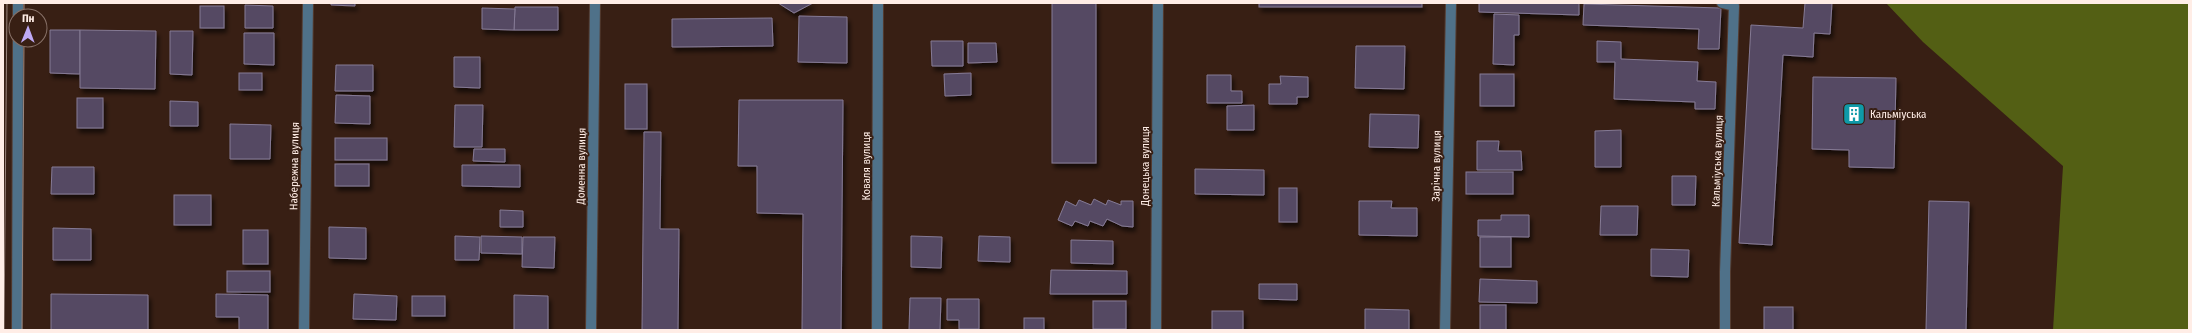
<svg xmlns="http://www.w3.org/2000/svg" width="2192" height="333" viewBox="0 0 2192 333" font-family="'Fira Sans Condensed',sans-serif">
  <defs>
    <filter id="shadow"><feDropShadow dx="2.5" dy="4.5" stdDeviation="2" flood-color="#0009"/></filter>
  </defs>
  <rect width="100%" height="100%" fill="#381f14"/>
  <path fill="#535f14" d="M1886,3H2189V330H2053L2063,166L1923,42Z"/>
  <g fill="#554a63" stroke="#857a95" filter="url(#shadow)">
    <path d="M331,3H355V6L331,5Z"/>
    <path d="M778,3H813L794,13Z"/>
    <rect x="1052" y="3" width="44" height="160"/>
    <rect x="1259" y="3" width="163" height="4"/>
    <path d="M1479,3H1579V15L1479,12Z"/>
    <path d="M1805,3H1832L1830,34L1814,33L1813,57L1783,55L1772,245L1739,243L1751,25L1803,28Z"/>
    <path d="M1584,4L1721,8L1719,49H1698L1699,29L1583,25Z"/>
    <path d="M245,5L273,6V28H245Z"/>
    <rect x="200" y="6" width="24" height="22"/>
    <path d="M515,7H558V30H514Z"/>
    <path d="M482,8L515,9L514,30L482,29Z"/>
    <path d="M1494,14L1519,15V35H1514V65L1493,64Z"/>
    <path d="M799,16L847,17V63L798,62Z"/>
    <path d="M772,18L773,46L672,47V19Z"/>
    <path d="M50,30H80V74L50,73Z"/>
    <path d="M80,30L156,31L155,89L80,88Z"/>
    <path d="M170,31H193L192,75L170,74Z"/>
    <path d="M244,33H274V65L244,64Z"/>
    <path d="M931,41H963V66H932Z"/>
    <path d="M1597,41L1621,42V59L1698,62L1697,81L1716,82L1715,109H1695V102L1614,99L1615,62H1597Z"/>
    <path d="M968,43H996L997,62L968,63Z"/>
    <path d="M1356,46H1405L1404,89L1355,88Z"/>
    <path d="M454,57H480V88L454,87Z"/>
    <path d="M336,65H373V91H335Z"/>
    <rect x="239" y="73" width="23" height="17"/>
    <path d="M971,73V95L945,96L944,74Z"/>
    <rect x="1480" y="74" width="34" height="32"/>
    <path d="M1207,75H1231V91H1242V103H1207Z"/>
    <path d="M1280,76L1308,77V97H1297V104H1269V84H1281Z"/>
    <path d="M1813,77L1896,78L1894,168L1849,167V150L1812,149Z"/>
    <rect x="625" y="84" width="22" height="45"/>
    <path d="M336,95L370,96V124L335,123Z"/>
    <rect x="77" y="98" width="26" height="30"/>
    <path d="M739,100H843L841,330H802L803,214L757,213V166H738Z"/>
    <path d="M170,101L198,102V126H170Z"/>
    <path d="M455,105H483L482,147H454Z"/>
    <path d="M1254,105V130H1227V106Z"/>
    <path d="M1370,114L1419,115L1418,148L1369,147Z"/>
    <path d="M230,124L271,125L270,159H230Z"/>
    <path d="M1621,130V167H1595V131Z"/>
    <path d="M644,132H661L660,229H679L678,330H642Z"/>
    <rect x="335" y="138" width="52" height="22"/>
    <path d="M1477,141H1499L1498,151H1521L1522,170H1477Z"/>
    <path d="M474,149H505V162L473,161Z"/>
    <rect x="335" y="164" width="34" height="22"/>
    <path d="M462,165H520V187L462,186Z"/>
    <path d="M52,167H94V194H51Z"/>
    <path d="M1195,169L1264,170V195L1195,194Z"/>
    <rect x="1466" y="172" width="47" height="22"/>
    <path d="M1672,176H1696L1695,205H1672Z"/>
    <rect x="1279" y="188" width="18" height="34"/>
    <rect x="174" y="195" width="37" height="30"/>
    <path d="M1094,199L1106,205L1108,200L1121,205V201H1133V227L1122,226L1107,219L1103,226L1090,221L1088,226L1075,221L1072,226L1058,220L1066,201L1076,206L1079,200L1091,205Z"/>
    <path d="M1359,201H1392L1391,208H1417V236L1359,235Z"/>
    <path d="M1929,201L1969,202L1966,330H1926Z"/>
    <path d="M1601,206H1638L1637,235H1600Z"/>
    <path d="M500,210L523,211V227H500Z"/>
    <path d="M1501,215H1529V237L1478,236V220H1501Z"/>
    <path d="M329,227L366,228V259L329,258Z"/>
    <path d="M53,228L91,229V260H53Z"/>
    <rect x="243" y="230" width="25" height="34"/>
    <path d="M455,236L480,237L479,260H455Z"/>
    <path d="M481,236L522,237V254L481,253Z"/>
    <path d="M911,236L942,237L941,268L911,267Z"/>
    <path d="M979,236L1010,237V262L978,261Z"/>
    <path d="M523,237H555L554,268L522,267Z"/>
    <rect x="1480" y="237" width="31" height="30"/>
    <path d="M1071,240L1113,241V264L1071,263Z"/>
    <path d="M1651,249L1689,250L1688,277L1651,276Z"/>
    <path d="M1051,270L1127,271V294H1050Z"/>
    <rect x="227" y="271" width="43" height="21"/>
    <path d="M1480,279L1537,281V303L1479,302Z"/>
    <path d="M1259,284H1297V300L1259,299Z"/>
    <path d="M51,294L148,295V330H51Z"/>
    <path d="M216,294L268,295V330H239V317H216Z"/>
    <path d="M354,294L397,296L396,320L353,319Z"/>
    <path d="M514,295L548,296V330H514Z"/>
    <rect x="412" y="296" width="33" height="20"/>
    <path d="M910,298H941L940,330H909Z"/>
    <path d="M947,299H979V329H959V320H947Z"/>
    <rect x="1093" y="301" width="33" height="28"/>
    <rect x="1480" y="305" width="26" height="25"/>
    <rect x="1764" y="307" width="29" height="23"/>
    <path d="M1365,309L1409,310V330H1365Z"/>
    <rect x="1212" y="311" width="31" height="19"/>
    <rect x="1024" y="318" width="20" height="12"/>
  </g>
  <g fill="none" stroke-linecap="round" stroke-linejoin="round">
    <g stroke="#543c31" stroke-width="12">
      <g id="minor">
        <path d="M1722,3L1734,6L1725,272V330"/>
        <path d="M18,16V3"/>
        <path d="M17,330L18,40"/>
        <path d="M304,330L308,3"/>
        <path d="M591,330L595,3"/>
        <path d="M877,330L878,3"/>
        <path d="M1445,330L1451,3"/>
      </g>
    </g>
    <g stroke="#543c31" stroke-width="12">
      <path id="tertiary" d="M1156,330L1158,3"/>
    </g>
    <use href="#minor" stroke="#4f7189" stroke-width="10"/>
    <use href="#tertiary" stroke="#4f7189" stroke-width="10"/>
    <g stroke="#9b857c" stroke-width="1">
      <path d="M24,16V3"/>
      <path d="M4,330L7,3"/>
      <path d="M22,330L24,40"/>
    </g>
  </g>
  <defs>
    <g id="building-square" transform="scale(1.15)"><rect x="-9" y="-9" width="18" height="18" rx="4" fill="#0f9aa8" stroke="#381f14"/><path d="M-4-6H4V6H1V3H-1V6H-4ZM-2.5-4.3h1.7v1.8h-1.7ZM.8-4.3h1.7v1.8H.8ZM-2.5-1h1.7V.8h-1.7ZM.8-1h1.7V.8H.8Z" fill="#fff"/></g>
  </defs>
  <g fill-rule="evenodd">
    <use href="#building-square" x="1854" y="114"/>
  </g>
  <g text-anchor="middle" stroke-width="4" stroke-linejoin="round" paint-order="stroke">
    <g font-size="11" fill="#ffede6" stroke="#381f14" text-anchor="start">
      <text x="1870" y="118">Кальміуська</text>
    </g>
    <g font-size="11" fill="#ffede6" stroke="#381f14">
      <text transform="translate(1717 161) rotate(-88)" y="4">Кальміуська вулиця</text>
      <text transform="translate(294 166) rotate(-89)" y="4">Набережна вулиця</text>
      <text transform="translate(581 166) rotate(-89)" y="4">Доменна вулиця</text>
      <text transform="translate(866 166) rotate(-90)" y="4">Коваля вулиця</text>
      <text transform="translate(1145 166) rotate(-90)" y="4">Донецька вулиця</text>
      <text transform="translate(1436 166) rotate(-89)" y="4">Зарічна вулиця</text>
    </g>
  </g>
  <rect width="2192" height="333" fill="none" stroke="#ffede6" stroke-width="8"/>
  <g transform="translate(28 28) rotate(1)"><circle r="19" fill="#381f14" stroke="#887168"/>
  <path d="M0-3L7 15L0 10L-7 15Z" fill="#bfa9f4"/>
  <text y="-6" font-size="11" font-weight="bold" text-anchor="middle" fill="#ffede6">Пн</text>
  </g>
</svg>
